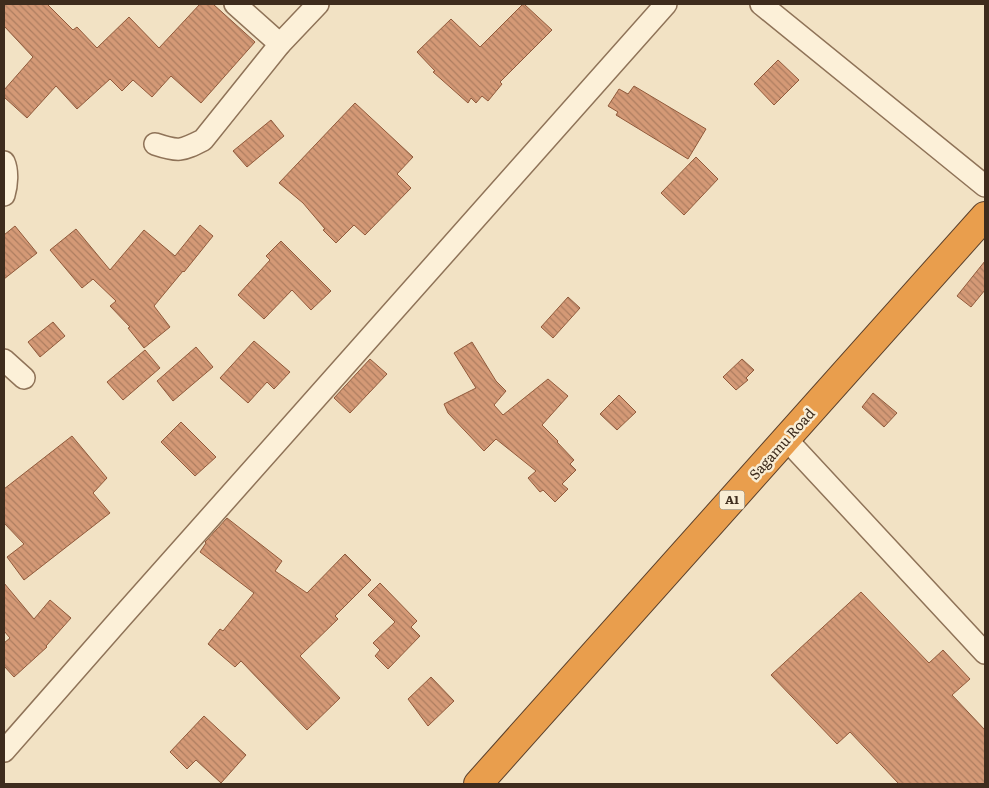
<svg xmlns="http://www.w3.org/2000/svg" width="989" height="788" viewBox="0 0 989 788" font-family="Literata,serif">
  <defs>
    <pattern id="building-back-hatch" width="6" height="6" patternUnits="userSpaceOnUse" patternTransform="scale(1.25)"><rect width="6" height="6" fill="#d49976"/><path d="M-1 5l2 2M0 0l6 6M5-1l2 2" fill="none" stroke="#ad7d60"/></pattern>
  </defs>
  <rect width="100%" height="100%" fill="#f2e2c4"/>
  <g fill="url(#building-back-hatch)" stroke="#915a3b">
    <path d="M4,4H47L73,30L77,27L97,48L129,17L159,48L200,4H213L255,42L201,103L171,76L152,97L133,80L122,91L110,79L77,109L56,86L27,118L4,97V90L33,57L4,26Z"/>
    <path d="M523,4H524L552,30L500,82L502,84L488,101L482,96L476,103L471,98L468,103L433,72L435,71L417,52L451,19L480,47Z"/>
    <path d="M778,60L799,80L774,105L754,84Z"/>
    <path d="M634,86L706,129L688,159L616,115L618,112L608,106L619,89L628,94Z"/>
    <path d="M355,103L413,157L397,174L411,188L365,235L354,225L336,243L323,230L325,229L303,203L279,183Z"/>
    <path d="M271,120L284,136L247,167L233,151Z"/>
    <path d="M696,157L718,179L684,215L661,193Z"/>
    <path d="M200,225L213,236L184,272L183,271L154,306L170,327L144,348L128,328L130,327L110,306L116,301L93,279L82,288L50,250L76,229L110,270L144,230L175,256Z"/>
    <path d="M15,226L37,253L4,279V235Z"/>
    <path d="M281,241L331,291L311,310L292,290L264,319L238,295L270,260L266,256Z"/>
    <path d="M985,261V290L971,307L957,296Z"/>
    <path d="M568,297L580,308L553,338L541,327Z"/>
    <path d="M53,322L65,336L40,357L28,342Z"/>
    <path d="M254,341L290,372L274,389L267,382L248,403L220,378Z"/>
    <path d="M472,342L496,381L506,391L494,405L503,415L548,379L568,396L542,425L558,441L557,442L574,460L570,464L576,470L562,484L568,489L555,502L543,490L540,492L528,478L536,471L496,439L484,451L448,413L444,404L476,388L454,353Z"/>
    <path d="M196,347L213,367L173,401L157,381Z"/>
    <path d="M145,350L160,368L123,400L107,382Z"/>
    <path d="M370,359L387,374L350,413L334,398Z"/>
    <path d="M742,359L754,370L746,378L748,380L736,390L723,377Z"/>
    <path d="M873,393L897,413L884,427L862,407Z"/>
    <path d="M619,395L636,412L617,430L600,414Z"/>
    <path d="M181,422L216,457L195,476L161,442Z"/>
    <path d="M72,436L107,478L93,493L110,513L24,580L7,557L24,544L4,523V489Z"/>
    <path d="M227,518L282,561L275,571L307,593L345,554L371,580L335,616L338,619L300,656L340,698L307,730L241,661L235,667L208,644L220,629L223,631L254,593L200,552L206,543L205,542Z"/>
    <path d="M4,583L34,619L50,600L71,618L46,646L47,647L14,677L4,666V643L10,638L4,631Z"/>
    <path d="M380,583L417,621L411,627L420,636L388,669L375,656L380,650L373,643L395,622L368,595Z"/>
    <path d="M861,592L929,663L943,650L970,679L952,695L985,730V784H899L850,732L837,744L771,675Z"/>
    <path d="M431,677L454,701L428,726L408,699Z"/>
    <path d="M204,716L246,755L221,783L196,760L187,769L170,752Z"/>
  </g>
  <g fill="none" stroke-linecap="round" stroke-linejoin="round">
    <g stroke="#8f7358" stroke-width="24">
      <g id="minor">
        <path d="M235,4L280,44"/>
        <path d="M761,4L985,186"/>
        <path d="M155,144C179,152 181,151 203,140L280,44L318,4"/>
        <path d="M4,162C8,171 7,185 4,195"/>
        <path d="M4,360L24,378"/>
        <path d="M786,439L985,653"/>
        <path d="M4,751L119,620L666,4"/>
      </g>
    </g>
    <g stroke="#5c412c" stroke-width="30">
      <path id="highway" d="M478,784L985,216"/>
    </g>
    <use href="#minor" stroke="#fcf0d8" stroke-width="21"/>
    <use href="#highway" stroke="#e99e4d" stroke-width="28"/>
  </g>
  <g text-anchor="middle" stroke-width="5" stroke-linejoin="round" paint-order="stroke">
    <rect fill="#f9edd4" stroke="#766654" stroke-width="1" x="719.5" y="490.5" width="25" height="19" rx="4"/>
    <g font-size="12" font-weight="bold" fill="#3e2c1d">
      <text x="732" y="504">A1</text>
    </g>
    <g font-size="14" fill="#3e2c1d" stroke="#f9edd4">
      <text transform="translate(782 444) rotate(-48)" y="5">Sagamu Road</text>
    </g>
  </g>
  <rect width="989" height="788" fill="none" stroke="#3e2c1d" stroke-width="10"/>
</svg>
